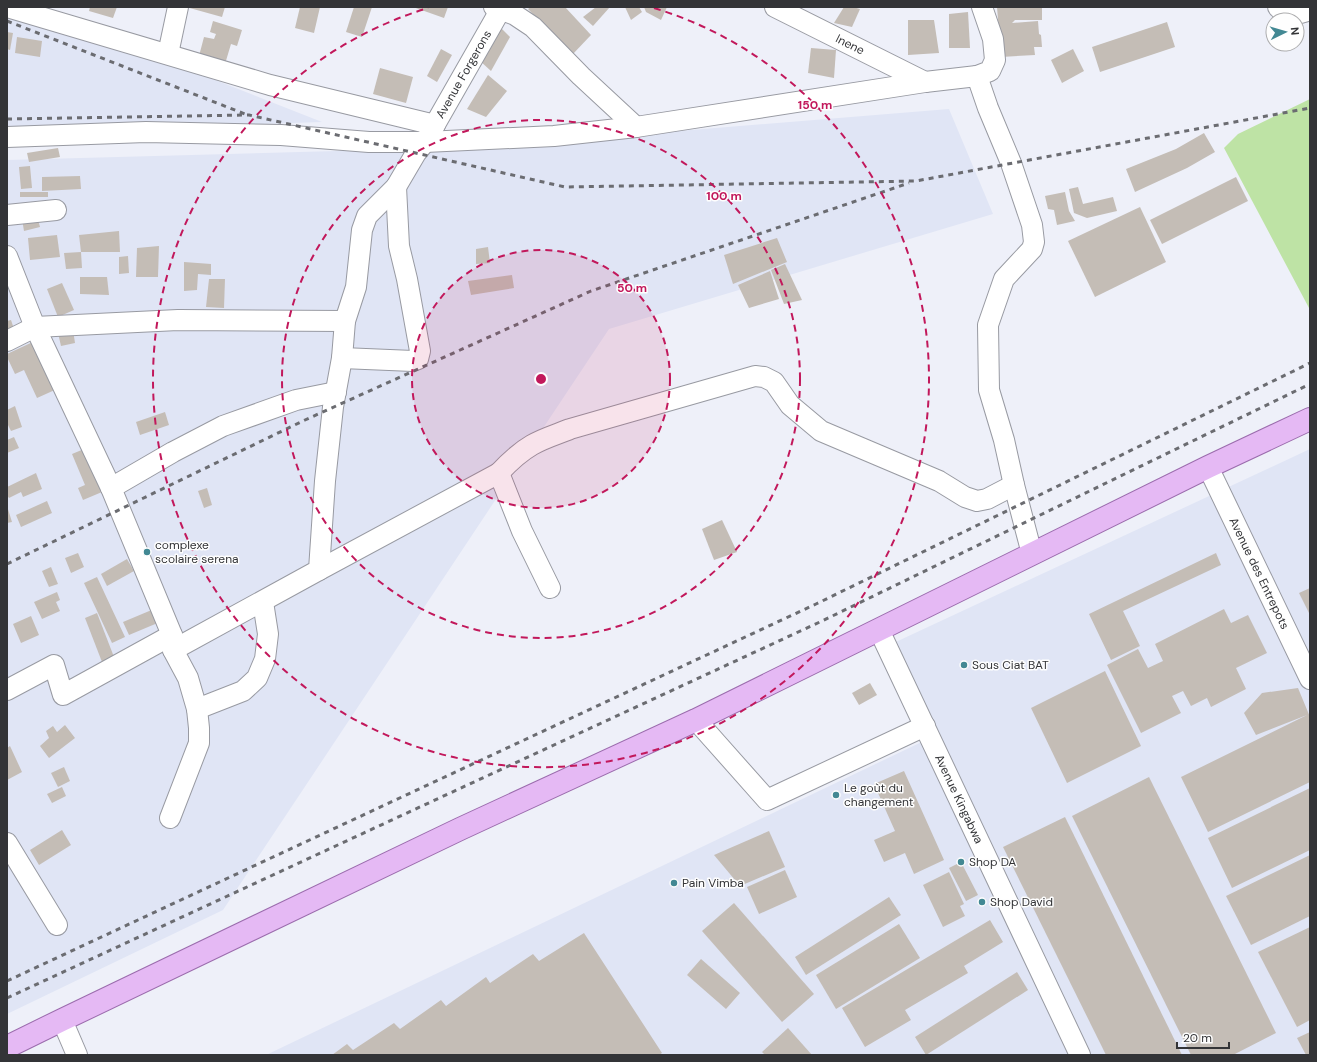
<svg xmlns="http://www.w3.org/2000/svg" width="1317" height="1062" viewBox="0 0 1317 1062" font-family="'DM Sans',sans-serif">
  <rect width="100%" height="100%" fill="#eef0f9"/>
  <g fill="#e0e5f5">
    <path d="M7,7H30L322,122L7,132Z"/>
    <path d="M949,109L993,214L609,329L223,910L7,1014V160L483,147Z"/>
    <path d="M1310,449V1055H266L930,738L885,647Z"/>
  </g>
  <path fill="#bee3a5" d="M1310,99V307L1309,308L1224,148L1238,134Z"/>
  <g fill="#c4bdb6">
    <path d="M90,7H117L113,18L89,11Z"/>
    <path d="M186,7H225L222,17Z"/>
    <path d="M300,7H320L314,33L295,28Z"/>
    <path d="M354,7H372L362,37L346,32Z"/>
    <path d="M413,7H448L444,18Z"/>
    <path d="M531,7H565L591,35L572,55L528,9Z"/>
    <path d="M596,7H610L593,26L583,17Z"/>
    <path d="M625,7H639L642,12L631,20Z"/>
    <path d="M644,7H667L661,20L646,12Z"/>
    <path d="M844,7H853L860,9L852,27L834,23Z"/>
    <path d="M997,7H1042V20H1015L1012,23L1038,21L1039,34L1041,35L1042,47H1034L1035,55L1001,57Z"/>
    <path d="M968,12L970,48H949V14Z"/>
    <path d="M908,20H934L939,53L908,55Z"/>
    <path d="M213,21L242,30L237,46L231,44L225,64L199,56L204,37L214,39L216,34L210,32Z"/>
    <path d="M1167,22L1175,47L1100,72L1092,47Z"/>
    <path d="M500,27L510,37L491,71L479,60Z"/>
    <path d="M7,32L13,33L10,50L7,49Z"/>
    <path d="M17,37L42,41L40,57L15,53Z"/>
    <path d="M811,48L836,50L834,78L808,73Z"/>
    <path d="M441,49L452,55L437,82L427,76Z"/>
    <path d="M1073,49L1084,71L1062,83L1051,60Z"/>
    <path d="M380,68L413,77L406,103L373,94Z"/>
    <path d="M488,75L507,91L486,117L467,109Z"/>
    <path d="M1204,133L1215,152L1187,168L1135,192L1126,169L1176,149Z"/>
    <path d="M58,148L60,157L29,162L27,153Z"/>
    <path d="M30,166L32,188L21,189L19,167Z"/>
    <path d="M80,176L81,189L42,191V177Z"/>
    <path d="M1236,177L1248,201L1162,244L1150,220Z"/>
    <path d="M1078,187L1083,204L1113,197L1117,211L1087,218L1074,213L1069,189Z"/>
    <rect x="20" y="192" width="28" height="5"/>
    <path d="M1065,192L1069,211L1075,221L1057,225L1054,210L1048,209L1045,196Z"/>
    <path d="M1140,207L1166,262L1095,297L1068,241Z"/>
    <path d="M37,216L40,227L24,231L22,219Z"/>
    <path d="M119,231L120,252H81L79,235Z"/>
    <path d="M57,235L60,257L30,260L28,238Z"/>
    <path d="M777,238L787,262L733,284L724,255Z"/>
    <path d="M159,246L158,277H136L137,248Z"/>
    <path d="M488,247L490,263L476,264V249Z"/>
    <path d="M81,252L82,268L66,269L64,253Z"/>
    <path d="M128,256L129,273L119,274V257Z"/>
    <path d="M184,262L211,264V275L198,274L197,290L184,291Z"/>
    <path d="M785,264L802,300L784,304L771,270Z"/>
    <path d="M770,271L779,299L749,308L738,285Z"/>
    <path d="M512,275L514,288L471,295L468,281Z"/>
    <path d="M80,277H107L109,295L80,294Z"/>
    <path d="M209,279H225L224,308L206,307Z"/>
    <path d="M62,283L74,310L58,317L47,289Z"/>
    <path d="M11,320L15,332L7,335V321Z"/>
    <path d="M73,330L75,343L61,346L58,333Z"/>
    <path d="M35,341L57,389L37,398L24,370L15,374L7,357V354Z"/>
    <path d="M15,406L22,427L11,431L7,423V410Z"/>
    <path d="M165,412L169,425L140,435L136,422Z"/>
    <path d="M14,437L19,448L7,453V440Z"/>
    <path d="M84,449L102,492L83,500L78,488L85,485L72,454Z"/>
    <path d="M36,473L42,489L23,497L21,492L9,498L7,495V487Z"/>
    <path d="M207,488L212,505L204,508L198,491Z"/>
    <path d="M47,501L52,513L21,527L16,515Z"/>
    <path d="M7,506L12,522L7,523Z"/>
    <path d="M722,520L737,552L714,560L702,529Z"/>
    <path d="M78,553L84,567L71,573L65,558Z"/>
    <path d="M1216,553L1221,565L1123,611L1140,646L1111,660L1089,614Z"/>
    <path d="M127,559L134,571L107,586L101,574Z"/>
    <path d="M51,567L58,584L49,587L42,571Z"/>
    <path d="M97,577L125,637L112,643L84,583Z"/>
    <path d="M1310,588V615L1299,593Z"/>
    <path d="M57,592L60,600L56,602L60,611L42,619L34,602Z"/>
    <path d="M154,609L160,622L129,635L123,622Z"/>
    <path d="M1224,609L1231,623L1248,615L1267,653L1236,668L1246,689L1211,707L1207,698L1191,706L1183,691L1172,696L1181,713L1141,733L1107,665L1138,649L1148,668L1163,661L1155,644Z"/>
    <path d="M97,613L114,657L102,662L85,618Z"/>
    <path d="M31,616L39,635L21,643L13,624Z"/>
    <path d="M1105,671L1141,746L1067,783L1031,708Z"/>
    <path d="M870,683L877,695L859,705L852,693Z"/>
    <path d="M1298,688L1310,717V782L1208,832L1181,777L1307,715L1256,735L1244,713L1262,693Z"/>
    <path d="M65,725L75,738L49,758L40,746L49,738L46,731L53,726L57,732Z"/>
    <path d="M10,746L22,772L7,780V748Z"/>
    <path d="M64,767L70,781L58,787L51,773Z"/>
    <path d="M904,771L944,860L914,874L905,853L884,862L874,840L895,831L874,784Z"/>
    <path d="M1149,777L1276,1033L1233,1055H1191L1072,816Z"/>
    <path d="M62,787L66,796L52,803L47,794Z"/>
    <path d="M1310,788V850L1232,888L1208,838Z"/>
    <path d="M1065,817L1182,1055H1106L1003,847Z"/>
    <path d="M62,830L71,845L39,865L30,850Z"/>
    <path d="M769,831L785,867L740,886L714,855Z"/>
    <path d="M1310,855V916L1251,945L1226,896Z"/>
    <path d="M961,862L978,895L966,901L949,868Z"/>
    <path d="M785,870L797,897L759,914L747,887Z"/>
    <path d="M949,872L964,904L960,906L965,916L943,927L923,885Z"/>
    <path d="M889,897L901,915L806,975L795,957Z"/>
    <path d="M734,903L814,994L782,1022L702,931Z"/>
    <path d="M990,920L1003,942L964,966L968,973L905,1010L911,1020L865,1047L842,1008Z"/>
    <path d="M899,924L920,958L836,1009L816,975Z"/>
    <path d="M1310,927V1020L1297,1027L1258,952Z"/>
    <path d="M584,933L662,1053L659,1055H332L347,1044L353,1050L394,1023L400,1029L441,1000L446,1006L486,977L490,983L533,954L539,961Z"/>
    <path d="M701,959L740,993L726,1009L687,975Z"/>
    <path d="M1017,972L1028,990L926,1055L915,1037Z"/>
    <path d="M788,1028L812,1055H765L762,1052Z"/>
    <path d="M1310,1032V1055H1306L1297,1038Z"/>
  </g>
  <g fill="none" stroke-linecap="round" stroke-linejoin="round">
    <g stroke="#989aa2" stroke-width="22">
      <g id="minor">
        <path d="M7,7L270,85L435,125"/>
        <path d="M494,7L515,15L533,27L581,76L636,127"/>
        <path id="s1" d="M775,7L925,82"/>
        <path d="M1278,7C1288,19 1297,14 1310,10"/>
        <path d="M168,54L178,7"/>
        <path d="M977,76L988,108L1011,163L1032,225L1034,242L1032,249L1004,279L988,325L989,390L1004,440L1014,485L1032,554"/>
        <path d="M7,137L146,132L281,135L369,142H425L554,136L636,127L925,82L977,76L990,71L995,60L993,39L982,7"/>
        <path d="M7,215L56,210"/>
        <path d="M7,256L35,327L111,488L172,635L173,650L188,678L197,709L199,728V743L170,818"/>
        <path id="s2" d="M7,341L35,327L178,320L345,321L356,287L362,230L367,216L396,187L416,153L425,142L502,7"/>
        <path d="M342,358L413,361L418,359L420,351L407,279L399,246L396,187"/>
        <path id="s3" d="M1208,467L1310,679"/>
        <path d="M499,473C509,462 520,452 532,445C544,438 558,434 570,429L755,376L764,377L774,382L790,405L821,431L939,481L965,497L977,501L987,499L1014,485"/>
        <path d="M111,488L173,452L223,426L296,400L336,392"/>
        <path d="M319,570L499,473L522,531L550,588"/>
        <path id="s4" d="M879,630L1080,1055"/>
        <path d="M173,650L319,570L325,481L333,407L342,358L345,321"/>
        <path d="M7,690L54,665L63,695L172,635"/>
        <path d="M197,709L243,691L257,678L265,659L268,634L263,602"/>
        <path d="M696,720L767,800L925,726"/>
        <path d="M7,843L57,925"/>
        <path d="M62,1020L77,1055"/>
      </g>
    </g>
    <g stroke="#9b6cad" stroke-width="24">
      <path id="major" d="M7,1047L62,1020L460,829L696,720L1208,467L1310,419"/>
    </g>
    <use href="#minor" stroke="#fff" stroke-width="20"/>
    <use href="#major" stroke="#e5b9f4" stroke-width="22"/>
    <g stroke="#6b6c71" stroke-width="3" stroke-dasharray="5 5" stroke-linecap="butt">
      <path d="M7,21L245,114"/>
      <path d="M7,119L249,115L565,187L916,181L1310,108"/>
      <path d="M7,564L305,420L591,291L909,183"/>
      <path d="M7,981L816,604L1310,363"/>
      <path d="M7,998L822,621L1310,384"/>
    </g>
  </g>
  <circle cx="541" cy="379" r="129" fill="#c2185b" fill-opacity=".12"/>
  <g fill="none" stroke="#c2185b" stroke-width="2" stroke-dasharray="7 5">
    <circle cx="541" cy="379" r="129"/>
    <circle cx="541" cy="379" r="259"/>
    <path d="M654 8A388 388 0 1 1 428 8"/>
  </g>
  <g fill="#428893" stroke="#fefefe" stroke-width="1.5">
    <circle cx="147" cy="552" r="4"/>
    <circle cx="964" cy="665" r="4"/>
    <circle cx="836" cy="795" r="4"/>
    <circle cx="961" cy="862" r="4"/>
    <circle cx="674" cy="883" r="4"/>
    <circle cx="982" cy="902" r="4"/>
  </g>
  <g text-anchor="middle" stroke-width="3" stroke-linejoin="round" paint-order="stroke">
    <g font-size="12" fill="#333437" stroke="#fefefe">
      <text dy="4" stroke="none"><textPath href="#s1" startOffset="84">Inene</textPath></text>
      <text dy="4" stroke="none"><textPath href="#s2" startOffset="622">Avenue Forgerons</textPath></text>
      <text dy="4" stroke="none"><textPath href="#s3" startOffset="118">Avenue des Entrepots</textPath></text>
      <text dy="4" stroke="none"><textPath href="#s4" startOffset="187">Avenue Kingabwa</textPath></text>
    </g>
    <g font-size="12" fill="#333437" stroke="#fefefe" text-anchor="start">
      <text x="155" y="549">complexe<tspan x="155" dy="14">scolaire serena</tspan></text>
      <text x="972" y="669">Sous Ciat BAT</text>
      <text x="844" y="792">Le goùt du<tspan x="844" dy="14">changement</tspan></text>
      <text x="969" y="866">Shop DA</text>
      <text x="682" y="887">Pain Vimba</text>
      <text x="990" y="906">Shop David</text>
    </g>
  </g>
  <circle cx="541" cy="379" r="6" fill="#c2185b" stroke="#fefefe" stroke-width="2"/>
  <g font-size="12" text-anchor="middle" font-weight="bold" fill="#c2185b" stroke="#fefefe" stroke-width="3" stroke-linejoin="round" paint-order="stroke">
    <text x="815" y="109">150 m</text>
    <text x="724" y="200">100 m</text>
    <text x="632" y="292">50 m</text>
  </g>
  <rect width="1317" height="1062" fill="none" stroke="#333437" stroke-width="16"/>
  <g transform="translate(1285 32) rotate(85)"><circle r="19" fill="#fefefe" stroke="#adadae"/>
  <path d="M0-3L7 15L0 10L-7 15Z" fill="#428893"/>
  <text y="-6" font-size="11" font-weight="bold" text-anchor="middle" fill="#333437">N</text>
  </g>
  <path d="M1177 1042v6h52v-6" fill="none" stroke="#333437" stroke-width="2"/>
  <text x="1183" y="1042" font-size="12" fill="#333437" stroke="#fefefe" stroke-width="3" paint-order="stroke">20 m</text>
</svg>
